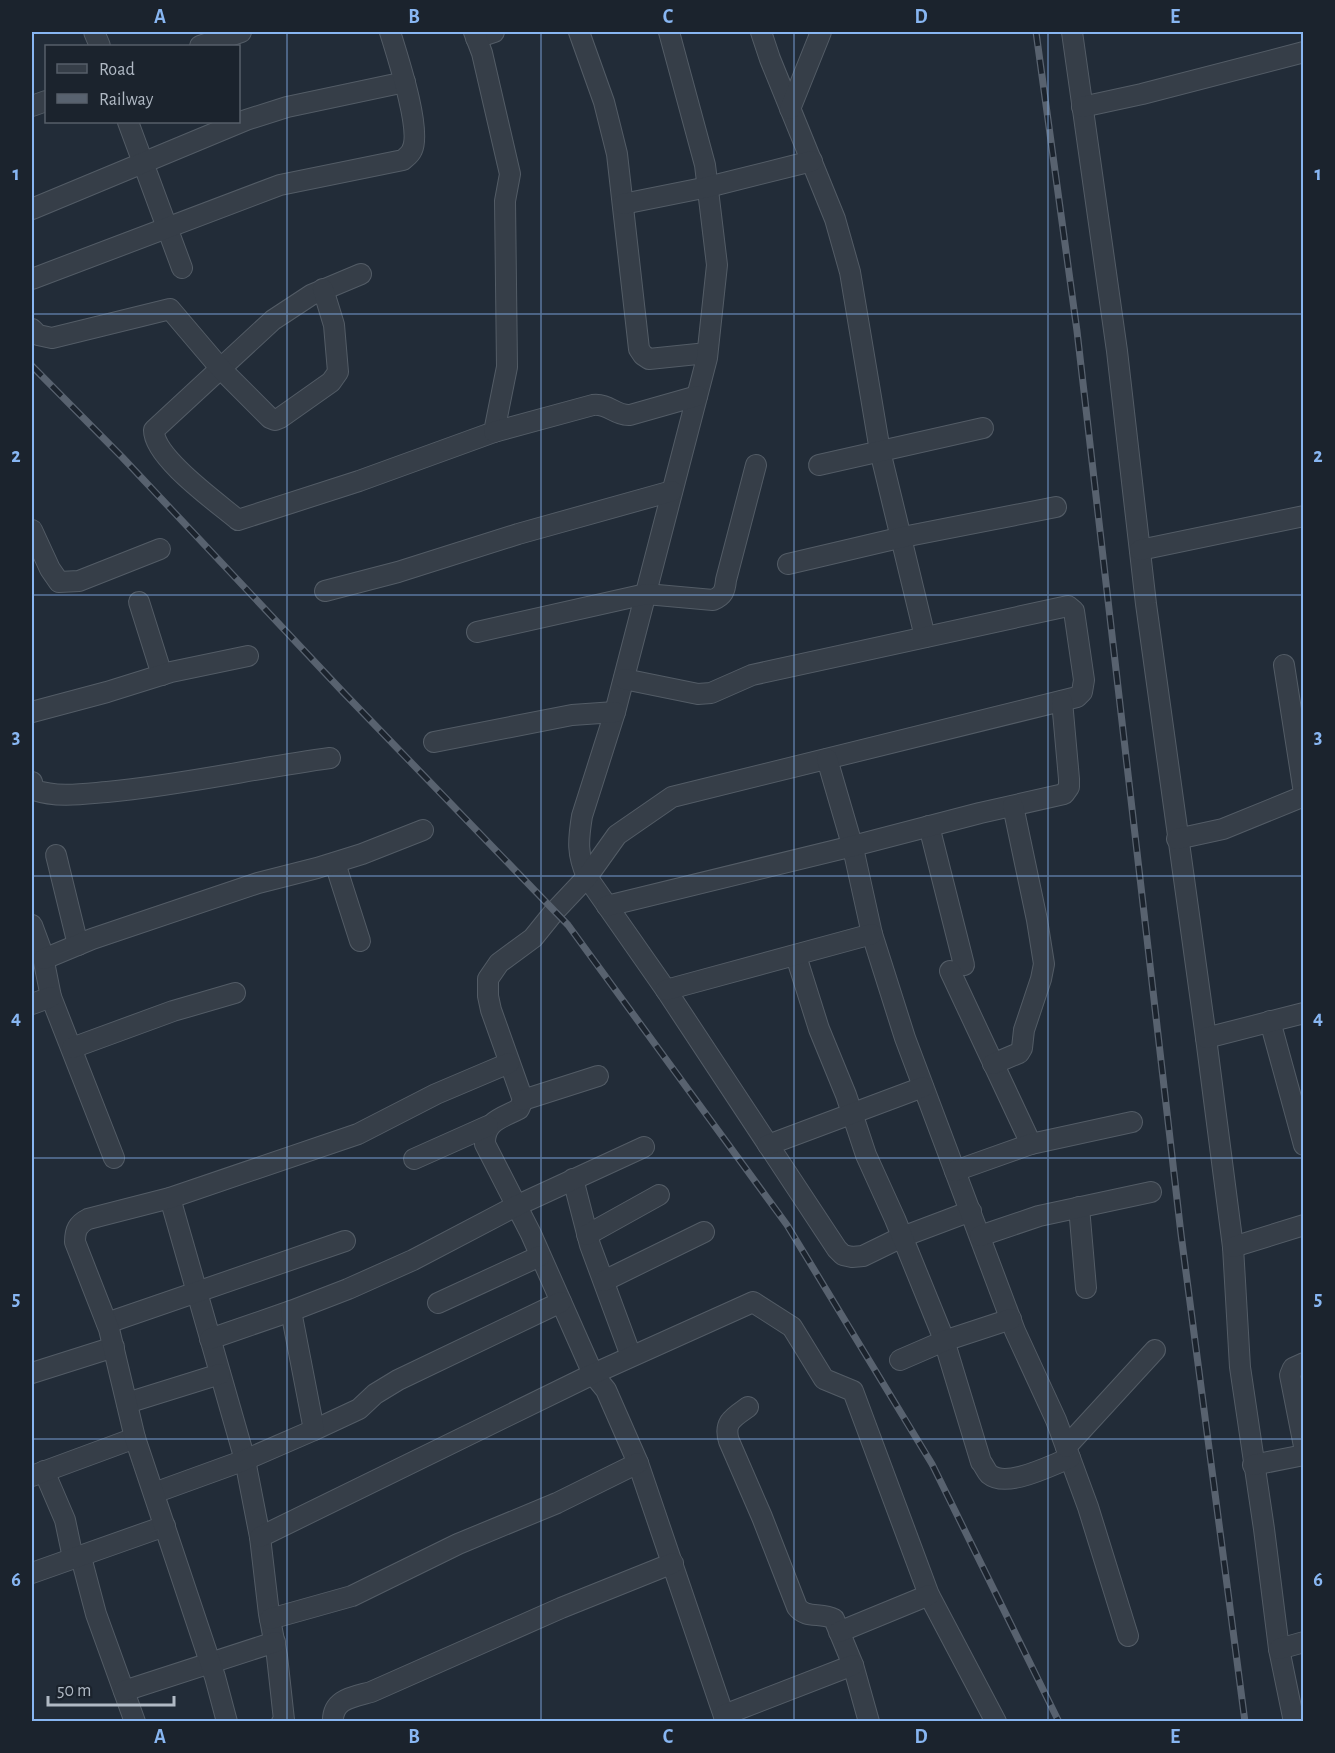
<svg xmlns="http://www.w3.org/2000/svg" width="1335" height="1753" viewBox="0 0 1335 1753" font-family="'Alegreya Sans',sans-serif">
  <rect width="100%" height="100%" fill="#222c38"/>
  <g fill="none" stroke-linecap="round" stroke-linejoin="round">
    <g stroke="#535c66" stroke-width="22">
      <g id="street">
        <path d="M94,32L100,46"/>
        <path d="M579,32L604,102L617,154L639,349L643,355L649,359L707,353"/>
        <path d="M669,32L705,165L717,265L707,358L615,712L582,816C578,841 577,854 587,877L666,990L837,1249L843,1255L852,1257L863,1256L902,1237L971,1211"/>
        <path d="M761,32L770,59L835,219L850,272L880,451L925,637"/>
        <path d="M1072,32L1117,351L1146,604L1206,1038L1233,1247L1240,1367L1264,1529L1279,1649L1294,1722"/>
        <path d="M476,38L494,32"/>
        <path d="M200,46L241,32"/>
        <path d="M32,106L46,101"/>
        <path d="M1082,107L1142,94L1304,52"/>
        <path d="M790,109L821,32"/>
        <path d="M128,122L182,268"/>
        <path d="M623,204L708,187L812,161"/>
        <path d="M32,209L246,120L287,107L405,82"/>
        <path d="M361,274L311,295L273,320L154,430C153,457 218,503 238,520L359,481L494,432L507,367L505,201L510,174L482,53L474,32"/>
        <path d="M32,279L280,185L403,160C406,157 410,155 412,150C422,130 397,55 390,32"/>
        <path d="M32,329L38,335L52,338L170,309L221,369L270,418L275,420L280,418L331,382L338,372L334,325L323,289"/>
        <path d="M494,432L593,405C608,403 616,416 630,415L697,396"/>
        <path d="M819,465L983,428"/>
        <path d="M32,530L50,569L59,582L79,581L160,549"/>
        <path d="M1140,550L1304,516"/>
        <path d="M788,564L903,537L1056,507"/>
        <path d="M325,591L398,572L518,534L672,491"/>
        <path d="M139,602L162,675"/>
        <path d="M477,632L646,594L713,600C723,596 725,591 726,580L756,465"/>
        <path d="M1284,665L1304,793"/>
        <path d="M624,679L698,694L711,693L752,675L1068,606L1074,611L1084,680L1082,692L1077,697L672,797L617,835L587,877L554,912L533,938L499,963L488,979V996L491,1010L523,1100L519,1109C502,1118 484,1121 485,1144L531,1234L593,1374L606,1390L638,1463L726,1722"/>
        <path d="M32,712L107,692L171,672L248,656"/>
        <path d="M434,742L572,715L615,712"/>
        <path d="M827,759L853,848L872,934L905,1038L1015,1331L1056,1420L1088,1507L1128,1636"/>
        <path d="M32,782L34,790C58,798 83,794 107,792C182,785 256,768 330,758"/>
        <path d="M929,826L964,965"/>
        <path d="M1177,839L1223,829L1304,796"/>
        <path d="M56,855L78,945"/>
        <path d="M335,863L360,941"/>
        <path d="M607,906L857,845L980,813L1064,794L1069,787V779L1062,701"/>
        <path d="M32,925L42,952L51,997L114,1158"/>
        <path d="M796,956L819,1029L846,1095L866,1155L895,1219L943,1337L981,1462C984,1465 986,1471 989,1474C1007,1489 1051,1465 1070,1458"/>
        <path d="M44,959L92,939L258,883L317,868L362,854L423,830"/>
        <path d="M950,971L1031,1144"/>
        <path d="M666,990L872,934"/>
        <path d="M32,1004L51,997"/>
        <path d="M1270,1021L1304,1145"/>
        <path d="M1206,1038L1304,1013"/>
        <path d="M72,1048L173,1011L235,993"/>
        <path d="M993,1064L1019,1053L1022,1048L1024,1030L1041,979L1044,964L1037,920L1013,806"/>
        <path d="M523,1100L598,1076"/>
        <path d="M768,1145L923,1087"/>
        <path d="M414,1159L488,1126"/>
        <path d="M955,1171L1031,1144L1132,1122"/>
        <path d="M573,1179L590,1245L631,1356"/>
        <path d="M170,1198L245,1460L260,1537L269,1614L277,1656L284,1720L282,1722"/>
        <path d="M1079,1207L1086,1288"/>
        <path d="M587,1235L659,1195"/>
        <path d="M980,1236L1039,1216L1151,1192"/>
        <path d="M1233,1247L1304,1225"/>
        <path d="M604,1281L704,1232"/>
        <path d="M438,1303L540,1256"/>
        <path d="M107,1323L345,1241"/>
        <path d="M210,1339L291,1311"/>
        <path d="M900,1360L944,1341L1011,1319"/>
        <path d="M1304,1363L1293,1368L1290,1375L1304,1446"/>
        <path d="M32,1373L114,1347"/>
        <path d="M127,1403L220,1374"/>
        <path d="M748,1407C734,1417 723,1422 729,1441L762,1517L797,1607C806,1619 821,1612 834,1619L853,1665L869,1722"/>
        <path d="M314,1430L359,1409L375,1394L398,1380L561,1302"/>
        <path d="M1066,1447L1155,1350"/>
        <path d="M1253,1465L1304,1455"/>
        <path d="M44,1471L65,1520L72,1553L82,1561L96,1614L135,1722"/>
        <path d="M32,1476L135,1438"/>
        <path d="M154,1493L245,1460L314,1430L291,1311L348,1289L413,1260L516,1206L644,1147"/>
        <path d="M260,1537L593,1374L753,1302L792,1327L824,1379L853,1391L929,1595L996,1722"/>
        <path d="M32,1573L165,1526"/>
        <path d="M270,1619L352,1596L458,1544L557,1503L638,1463"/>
        <path d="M839,1632L929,1595"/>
        <path d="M1279,1649L1304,1642"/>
        <path d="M124,1691L275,1642"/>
        <path d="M724,1715L853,1665"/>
        <path d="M227,1722L215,1677L135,1438L109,1329L75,1242C75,1230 78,1224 88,1219L170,1198L358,1134L436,1094L509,1063"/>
        <path d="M333,1722C332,1699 353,1697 371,1692L561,1608L673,1563"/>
      </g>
    </g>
    <use href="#street" stroke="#363e48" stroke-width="20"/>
    <g stroke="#58626f" stroke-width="7">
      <g id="rail">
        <path d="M1036,32L1077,331L1181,1234L1245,1722"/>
        <path d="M32,366L122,457L343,692L568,925L787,1225L932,1464L1059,1722"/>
      </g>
    </g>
    <use href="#rail" stroke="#1b232d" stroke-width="4.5" stroke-dasharray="14" stroke-linecap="butt"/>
  </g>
  <path fill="none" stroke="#88b6f2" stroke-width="1.5" stroke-opacity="0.55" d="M287,32V1722M541,32V1722M794,32V1722M1048,32V1722M32,314H1304M32,595H1304M32,876H1304M32,1158H1304M32,1439H1304"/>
  <rect width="1335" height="1753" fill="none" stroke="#1b232d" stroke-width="66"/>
  <rect x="45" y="45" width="195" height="78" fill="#1b232d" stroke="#575f69" stroke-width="1.5"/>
  <rect x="57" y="64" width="30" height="9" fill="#363e48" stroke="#575f69" stroke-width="1.5"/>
  <text x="99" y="75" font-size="18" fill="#b0b9c4">Road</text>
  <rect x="57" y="94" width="30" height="9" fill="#58626f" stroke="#575f69" stroke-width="1.5"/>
  <text x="99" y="105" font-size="18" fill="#b0b9c4">Railway</text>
  <path d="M48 1696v9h126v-9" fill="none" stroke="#b0b9c4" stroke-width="3"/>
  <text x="57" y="1696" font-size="18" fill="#b0b9c4" stroke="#1b232d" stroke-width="4.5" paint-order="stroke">50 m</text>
  <rect x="33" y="33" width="1269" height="1687" fill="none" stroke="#88b6f2" stroke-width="2"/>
  <g font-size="20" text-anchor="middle" font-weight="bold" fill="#88b6f2">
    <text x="160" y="23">A</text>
    <text x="414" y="23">B</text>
    <text x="668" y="23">C</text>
    <text x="921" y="23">D</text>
    <text x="1175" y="23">E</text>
    <text x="16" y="180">1</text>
    <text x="1318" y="180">1</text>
    <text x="16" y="462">2</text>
    <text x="1318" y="462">2</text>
    <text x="16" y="743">3</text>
    <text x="1318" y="743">3</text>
    <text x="16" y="1024">4</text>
    <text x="1318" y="1024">4</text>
    <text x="16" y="1305">5</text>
    <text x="1318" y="1305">5</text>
    <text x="16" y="1586">6</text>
    <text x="1318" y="1586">6</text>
    <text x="160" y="1743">A</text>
    <text x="414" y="1743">B</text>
    <text x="668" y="1743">C</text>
    <text x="921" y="1743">D</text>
    <text x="1175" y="1743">E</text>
  </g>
</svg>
